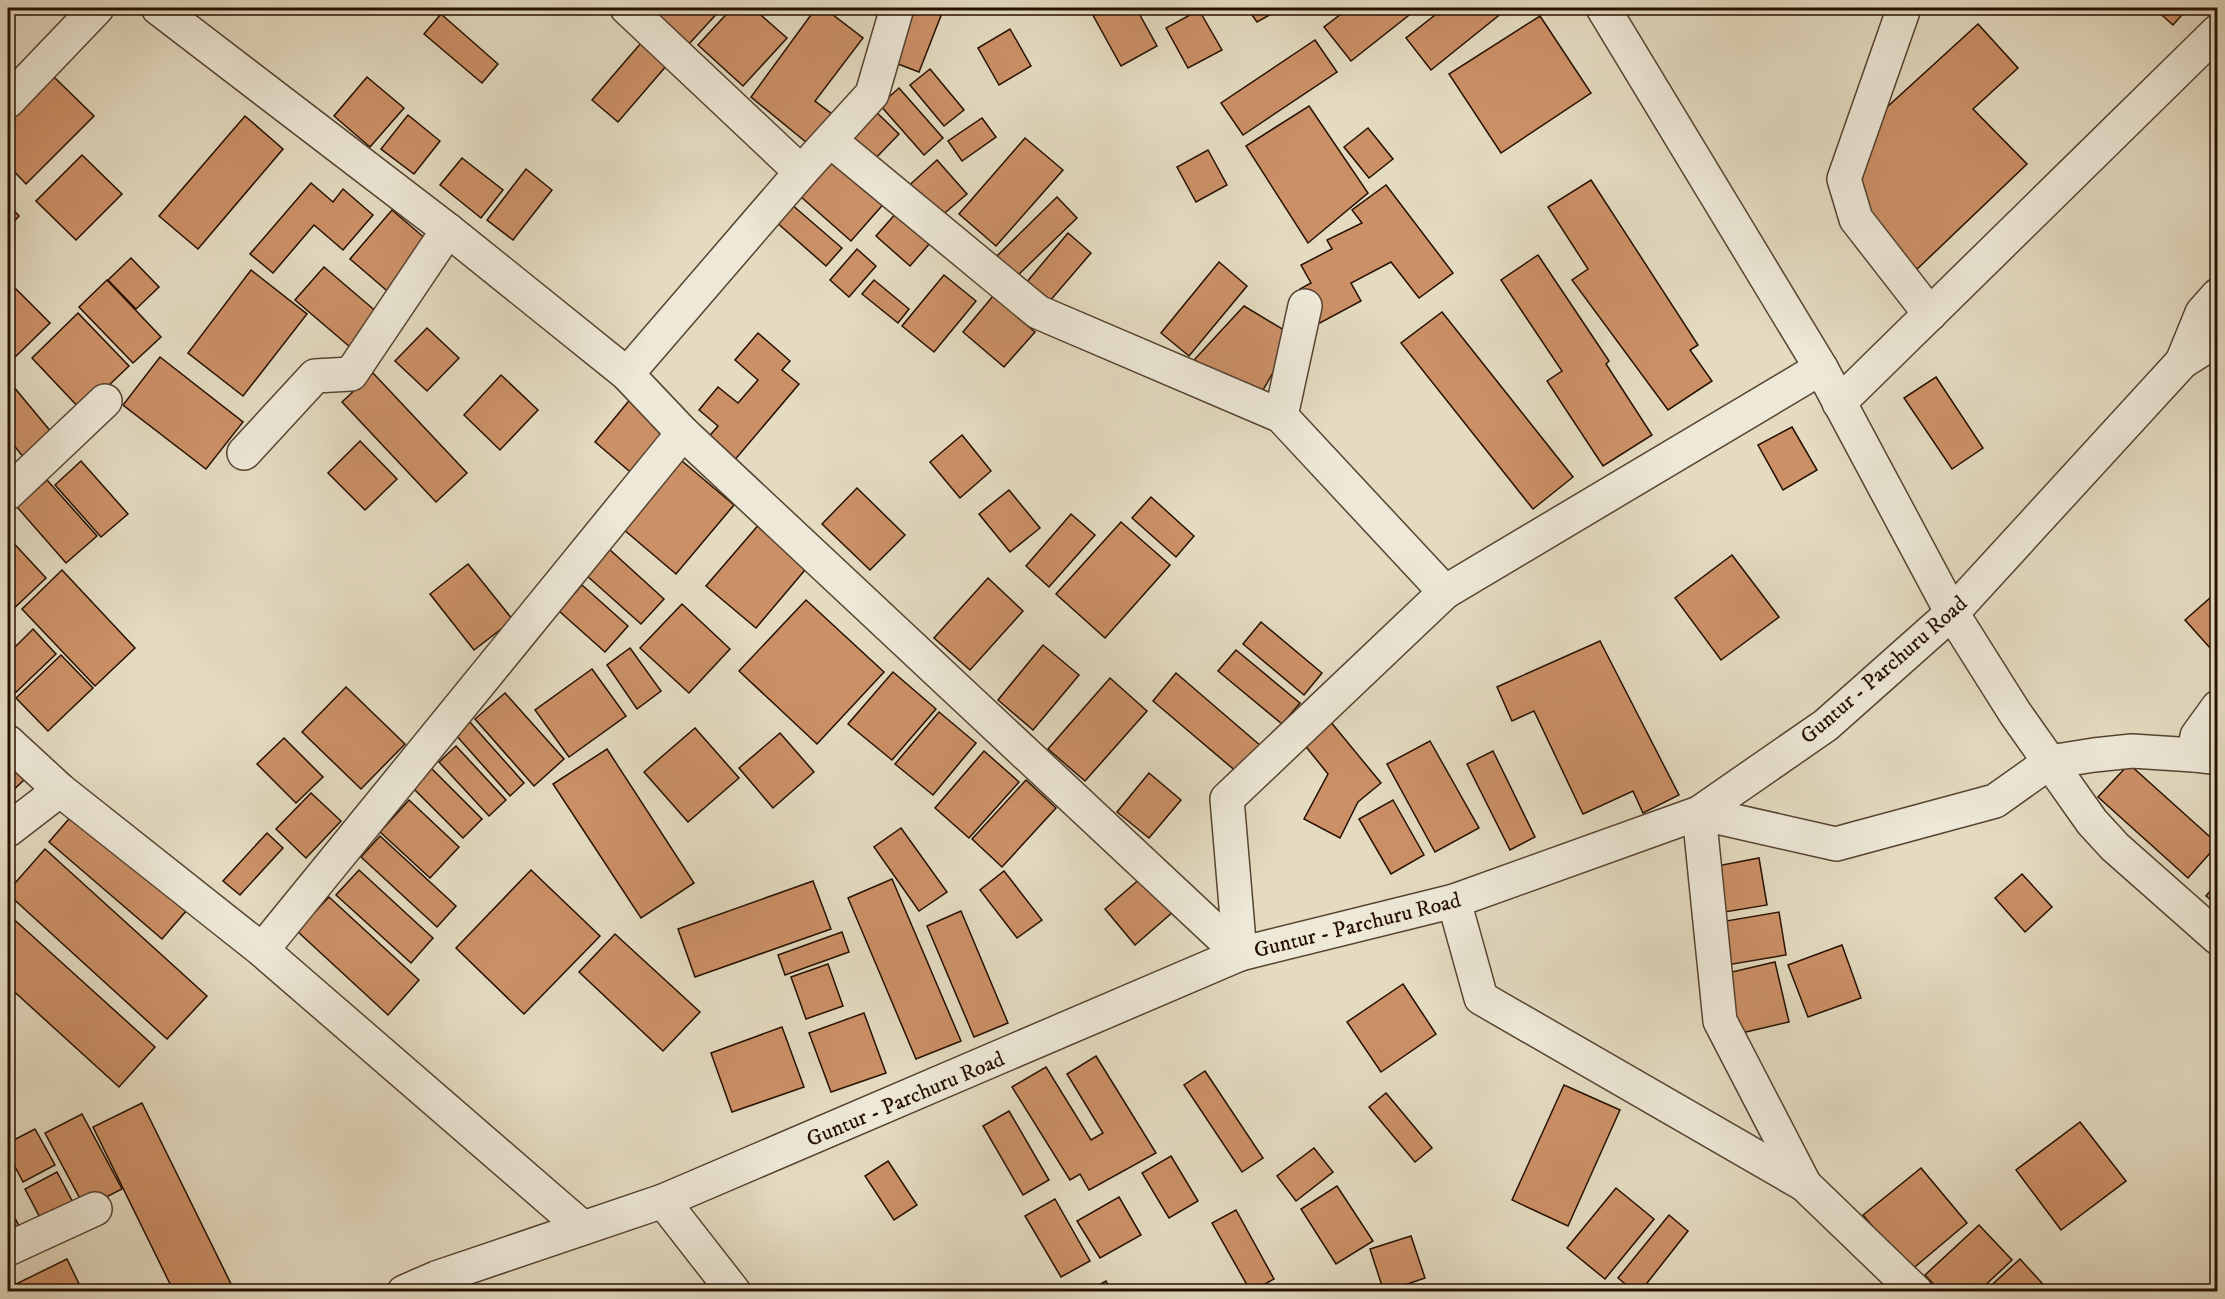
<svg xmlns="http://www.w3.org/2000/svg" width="2225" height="1299" viewBox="0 0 2225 1299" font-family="'IM FELL DW Pica',serif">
  <rect width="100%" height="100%" fill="#e4dbc1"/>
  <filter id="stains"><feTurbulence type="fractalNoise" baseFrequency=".00333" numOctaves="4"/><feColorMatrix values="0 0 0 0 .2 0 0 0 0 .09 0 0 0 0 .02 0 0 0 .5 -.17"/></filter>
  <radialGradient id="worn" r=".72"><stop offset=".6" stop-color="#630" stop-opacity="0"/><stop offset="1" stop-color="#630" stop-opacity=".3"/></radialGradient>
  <g fill="#cc9067" stroke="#261000" stroke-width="1.5">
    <path d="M661,8H722L688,45L654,15Z"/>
    <path d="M732,8H753L787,38L743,86L698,45Z"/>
    <path d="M816,8H824L863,38L815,101L836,117L812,147L751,97Z"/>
    <path d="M905,8H944L919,72L885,59Z"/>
    <path d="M1089,8H1136L1157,46L1121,66Z"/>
    <path d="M1247,8H1282L1257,22Z"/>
    <path d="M1349,8H1418L1351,61L1324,27Z"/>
    <path d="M1444,8H1508L1431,70L1406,38Z"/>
    <path d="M2154,8H2188L2173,25Z"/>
    <path d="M1199,10L1222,50L1188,68L1166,28Z"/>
    <path d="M441,14L498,64L482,83L424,34Z"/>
    <path d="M1540,16L1591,93L1501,153L1449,74Z"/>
    <path d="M1978,24L2018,68L1973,109L2027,164L1913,273L1872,223L1861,186L1868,147L1885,109Z"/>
    <path d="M1010,29L1031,66L999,85L978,48Z"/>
    <path d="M1315,40L1337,72L1243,135L1221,103Z"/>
    <path d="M641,43L667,65L618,122L592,100Z"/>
    <path d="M930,69L964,110L944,126L910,85Z"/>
    <path d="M54,77L94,116L26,184L8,165V123Z"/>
    <path d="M367,77L404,108L370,147L334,116Z"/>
    <path d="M899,88L943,138L924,155L880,105Z"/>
    <path d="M1309,106L1368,193L1308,243L1246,146Z"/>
    <path d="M873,109L899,134L873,161L846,137Z"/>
    <path d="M408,115L440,141L414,174L381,149Z"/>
    <path d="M245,116L283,149L198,249L159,216Z"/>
    <path d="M982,118L996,137L962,161L948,141Z"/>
    <path d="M1368,128L1393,159L1369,178L1344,147Z"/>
    <path d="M1025,138L1063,170L996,246L959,214Z"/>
    <path d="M1208,150L1227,185L1196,202L1177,167Z"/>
    <path d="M82,155L122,194L76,240L36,201Z"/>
    <path d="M835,155L887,200L851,241L800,196Z"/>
    <path d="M462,158L503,190L481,218L440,185Z"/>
    <path d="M937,160L967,194L933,223L904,190Z"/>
    <path d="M526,169L552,190L513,240L487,220Z"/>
    <path d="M1591,180L1698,345L1690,350L1712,381L1668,410L1572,280L1588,269L1548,207Z"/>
    <path d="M311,183L333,202L343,189L373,215L343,250L314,225L273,273L250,254Z"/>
    <path d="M1386,185L1453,273L1419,298L1391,262L1351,283L1361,301L1318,324L1300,289L1311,283L1301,265L1332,249L1327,240L1362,223L1352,210Z"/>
    <path d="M1057,197L1077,218L1017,276L997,256Z"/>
    <path d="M8,204L19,216L8,228Z"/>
    <path d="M791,204L842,248L826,266L775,221Z"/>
    <path d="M392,210L434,246L392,295L350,259Z"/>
    <path d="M897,212L931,242L910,266L876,236Z"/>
    <path d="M1068,233L1091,253L1049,302L1026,283Z"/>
    <path d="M857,249L876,266L849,297L830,280Z"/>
    <path d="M1538,255L1609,361L1606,364L1652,435L1603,466L1547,381L1562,371L1501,280Z"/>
    <path d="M131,258L159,287L136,309L108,280Z"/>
    <path d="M1219,262L1247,286L1189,356L1161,333Z"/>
    <path d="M324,267L378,313L350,347L295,300Z"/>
    <path d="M251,270L307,314L243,396L188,353Z"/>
    <path d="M944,275L976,301L934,352L902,326Z"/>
    <path d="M107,280L161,337L133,363L79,307Z"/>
    <path d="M874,280L909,309L898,323L862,294Z"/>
    <path d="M15,288L50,323L12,360L8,356V296Z"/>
    <path d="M993,296L1035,332L1004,367L963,332Z"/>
    <path d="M1244,306L1294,336L1259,397L1194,360Z"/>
    <path d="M1442,312L1573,477L1533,509L1401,343Z"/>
    <path d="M78,313L129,366L82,411L32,358Z"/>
    <path d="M427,328L459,358L427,391L395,361Z"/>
    <path d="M758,333L790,361L782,370L799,384L733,462L706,440L718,426L699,410L718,387L738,403L758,380L735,360Z"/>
    <path d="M160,357L243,422L206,469L123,405Z"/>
    <path d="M373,373L467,473L436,502L342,402Z"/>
    <path d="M501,375L538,410L500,450L464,415Z"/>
    <path d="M1936,377L1983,448L1952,469L1904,398Z"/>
    <path d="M8,380L57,439L28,463L8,438Z"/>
    <path d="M632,397L673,431L635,476L595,442Z"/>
    <path d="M1792,427L1817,470L1783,490L1758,445Z"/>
    <path d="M962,435L991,471L960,498L930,462Z"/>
    <path d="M360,441L397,479L365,510L328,473Z"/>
    <path d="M81,461L128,514L101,537L55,485Z"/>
    <path d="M682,461L734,505L676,574L623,529Z"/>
    <path d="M47,480L97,536L66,563L17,507Z"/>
    <path d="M857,488L905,535L870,570L822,524Z"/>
    <path d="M1009,490L1040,528L1010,552L979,514Z"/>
    <path d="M1151,497L1194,536L1176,557L1132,518Z"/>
    <path d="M1071,514L1095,535L1049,587L1026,566Z"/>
    <path d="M761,522L810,564L756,628L706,586Z"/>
    <path d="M1121,522L1170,565L1105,638L1056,594Z"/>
    <path d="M8,537L46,578L8,614Z"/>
    <path d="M609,549L664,599L641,624L586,575Z"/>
    <path d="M1732,555L1779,617L1721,660L1675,598Z"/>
    <path d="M468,564L513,620L474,650L430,594Z"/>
    <path d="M62,570L135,648L95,686L22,609Z"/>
    <path d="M988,578L1023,611L970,670L934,638Z"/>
    <path d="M582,585L628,626L605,652L559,611Z"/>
    <path d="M2218,591V643L2211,649L2185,620Z"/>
    <path d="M806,600L884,672L817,744L739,671Z"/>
    <path d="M682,604L730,649L689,693L640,648Z"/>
    <path d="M1261,622L1322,673L1304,695L1243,644Z"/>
    <path d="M33,629L56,654L11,697L8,694V654Z"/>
    <path d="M1600,641L1679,795L1643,813L1633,791L1583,814L1534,711L1512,721L1497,687Z"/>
    <path d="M1043,645L1079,675L1033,730L998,700Z"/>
    <path d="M630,648L661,691L637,709L607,665Z"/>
    <path d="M1236,650L1300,703L1282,724L1218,671Z"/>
    <path d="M61,655L93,688L48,731L16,698Z"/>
    <path d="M592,669L626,716L569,757L535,710Z"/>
    <path d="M893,672L936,709L892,760L848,724Z"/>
    <path d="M1176,673L1261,746L1238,773L1153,701Z"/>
    <path d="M1110,678L1147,711L1085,781L1048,749Z"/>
    <path d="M346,687L405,744L361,789L302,732Z"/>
    <path d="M505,693L564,759L534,786L475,719Z"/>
    <path d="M939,712L976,743L933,795L895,764Z"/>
    <path d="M469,721L524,783L510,796L455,734Z"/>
    <path d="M1330,721L1381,783L1358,802L1340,838L1304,819L1328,774L1303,743Z"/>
    <path d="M695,728L739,778L688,822L644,772Z"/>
    <path d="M780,733L814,772L773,808L739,768Z"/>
    <path d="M284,738L323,777L296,803L257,764Z"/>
    <path d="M1430,741L1479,828L1435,852L1387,764Z"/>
    <path d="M456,746L506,800L489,816L439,762Z"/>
    <path d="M607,749L694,883L641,918L553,784Z"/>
    <path d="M984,751L1019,782L969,838L935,808Z"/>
    <path d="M1493,751L1535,837L1510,850L1467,764Z"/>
    <path d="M2129,764L2218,844L2188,878L2098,797Z"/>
    <path d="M8,765L24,780L8,795Z"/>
    <path d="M428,765L482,819L463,838L409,784Z"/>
    <path d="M1149,773L1181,800L1149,838L1117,812Z"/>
    <path d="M1026,780L1056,808L1002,867L972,839Z"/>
    <path d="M311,793L341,821L306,858L276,829Z"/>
    <path d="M409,800L459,847L430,878L380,832Z"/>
    <path d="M1393,800L1424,855L1391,874L1359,819Z"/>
    <path d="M74,813L187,910L162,939L49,842Z"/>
    <path d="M901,828L947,892L919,911L874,847Z"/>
    <path d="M267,833L283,848L240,895L223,881Z"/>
    <path d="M380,836L456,906L437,927L361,857Z"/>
    <path d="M45,849L207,996L167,1039L8,894V891Z"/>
    <path d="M1759,858L1767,905L1725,912L1717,866Z"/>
    <path d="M359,870L433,938L411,963L336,895Z"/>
    <path d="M531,870L600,936L524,1014L456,948Z"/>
    <path d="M1004,871L1042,920L1017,938L980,890Z"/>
    <path d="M2022,874L2052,907L2025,932L1995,898Z"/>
    <path d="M1142,877L1173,912L1135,945L1105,909Z"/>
    <path d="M892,879L961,1041L916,1059L848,898Z"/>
    <path d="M813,881L831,929L695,977L678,929Z"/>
    <path d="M2218,882V906L2206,896Z"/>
    <path d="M329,897L419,980L388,1015L297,931Z"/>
    <path d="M961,911L1008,1023L974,1037L927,926Z"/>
    <path d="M1779,912L1786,955L1727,965L1720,922Z"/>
    <path d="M8,914L155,1047L119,1087L8,986Z"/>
    <path d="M842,932L849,952L785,975L778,955Z"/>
    <path d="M615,934L700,1012L663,1051L579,972Z"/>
    <path d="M1842,945L1861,998L1808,1017L1788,965Z"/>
    <path d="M1775,962L1789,1022L1733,1035L1719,975Z"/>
    <path d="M828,964L843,1006L806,1019L791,977Z"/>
    <path d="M1403,984L1436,1034L1381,1072L1347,1022Z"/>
    <path d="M864,1013L886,1073L831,1092L809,1033Z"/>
    <path d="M782,1027L804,1087L732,1112L711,1053Z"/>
    <path d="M1096,1056L1156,1153L1089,1190L1080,1174L1070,1180L1012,1087L1046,1067L1091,1140L1103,1133L1067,1074Z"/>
    <path d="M1205,1071L1263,1158L1242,1172L1184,1085Z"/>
    <path d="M1564,1085L1620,1110L1568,1226L1512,1200Z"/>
    <path d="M1386,1093L1432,1148L1415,1162L1369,1107Z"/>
    <path d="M142,1103L235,1292H174L93,1127Z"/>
    <path d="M1009,1111L1049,1180L1023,1195L983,1126Z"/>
    <path d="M82,1114L122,1189L85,1208L45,1133Z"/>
    <path d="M2080,1122L2126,1181L2061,1230L2016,1170Z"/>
    <path d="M35,1129L55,1165L23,1182L8,1153V1143Z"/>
    <path d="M1314,1148L1333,1172L1296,1201L1277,1176Z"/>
    <path d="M1171,1156L1198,1201L1169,1218L1142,1173Z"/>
    <path d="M888,1161L917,1205L894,1220L865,1176Z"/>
    <path d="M1921,1168L1967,1223L1910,1271L1863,1215Z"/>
    <path d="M57,1172L77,1210L45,1227L25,1189Z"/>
    <path d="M1337,1186L1373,1241L1336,1264L1301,1209Z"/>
    <path d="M1616,1188L1654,1219L1605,1279L1567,1248Z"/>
    <path d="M1119,1197L1141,1235L1100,1258L1077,1221Z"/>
    <path d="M1055,1199L1090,1261L1061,1277L1025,1216Z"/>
    <path d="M8,1204L22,1232L8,1239Z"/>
    <path d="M1236,1210L1274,1279L1251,1292L1212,1223Z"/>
    <path d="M1669,1215L1688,1231L1640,1292H1635L1618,1278Z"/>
    <path d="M1979,1225L2012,1260L1978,1292H1941L1925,1275Z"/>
    <path d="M1411,1236L1425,1278L1384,1292L1370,1249Z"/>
    <path d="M67,1259L83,1292H8V1288Z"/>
    <path d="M2020,1259L2050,1292H1984Z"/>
    <path d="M1106,1281L1112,1292H1086Z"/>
  </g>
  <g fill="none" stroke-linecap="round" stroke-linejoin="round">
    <g stroke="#564330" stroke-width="36">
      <g id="minor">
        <path d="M158,8L448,230L627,374L683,433L1240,954"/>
        <path d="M627,8L801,172"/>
        <path d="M1904,8L1844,179L1856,219L1930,314"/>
        <path d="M8,101L97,8"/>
        <path d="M831,141L1038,312L1281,416L1445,592"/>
        <path d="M627,374L801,172L872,94L897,8"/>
        <path d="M1839,403L2218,31"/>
        <path d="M1281,416L1305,306"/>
        <path d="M244,453L315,376L351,374L448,230"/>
        <path d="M8,493L105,401"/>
        <path d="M2218,707L2197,736L2194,755L2218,758"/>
        <path d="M8,742L60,790L262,950L583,1228"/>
        <path d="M8,830L60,790"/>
        <path d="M1454,901L1481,998L1805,1185"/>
        <path d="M262,950L683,433"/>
        <path d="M1240,954L1227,799L1445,592L1821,368"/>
        <path d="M663,1201L734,1292"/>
        <path d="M8,1249L95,1209"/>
        <path d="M1916,1292L1805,1185L1720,1021L1699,813L1836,844L1995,801L2050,762L2094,755L2132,751L2194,755"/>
      </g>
    </g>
    <g stroke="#564330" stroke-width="36">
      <g id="tertiary">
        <path d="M1603,8L1821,368L1952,613L2015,713L2092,822L2115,847L2218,938"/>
        <path d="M2182,362L2202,313L2218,295"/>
        <path d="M404,1292L436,1278L663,1201L1240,954L1454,901L1699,813L1826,725L1952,613L2182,362L2218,339"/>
      </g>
    </g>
    <use href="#minor" stroke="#ede8d7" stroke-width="33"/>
    <use href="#tertiary" stroke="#ede8d7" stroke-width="33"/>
  </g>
  <g text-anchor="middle" stroke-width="5" stroke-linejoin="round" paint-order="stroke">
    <g font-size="22" fill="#261000" stroke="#ede8d7">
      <text transform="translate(1883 669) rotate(-41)" y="8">Guntur - Parchuru Road</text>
      <text transform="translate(1357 924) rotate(-14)" y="8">Guntur - Parchuru Road</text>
      <text transform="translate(905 1098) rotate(-23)" y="8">Guntur - Parchuru Road</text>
    </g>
  </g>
  <rect width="2225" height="1299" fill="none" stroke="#e4dbc1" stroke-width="30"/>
  <rect x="9" y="9" width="2207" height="1281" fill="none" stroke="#261000" stroke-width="3"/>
  <rect x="15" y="15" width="2195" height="1269" fill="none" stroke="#261000" stroke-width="1.5"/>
  <rect width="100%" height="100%" filter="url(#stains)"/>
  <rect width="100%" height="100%" fill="url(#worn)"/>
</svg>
